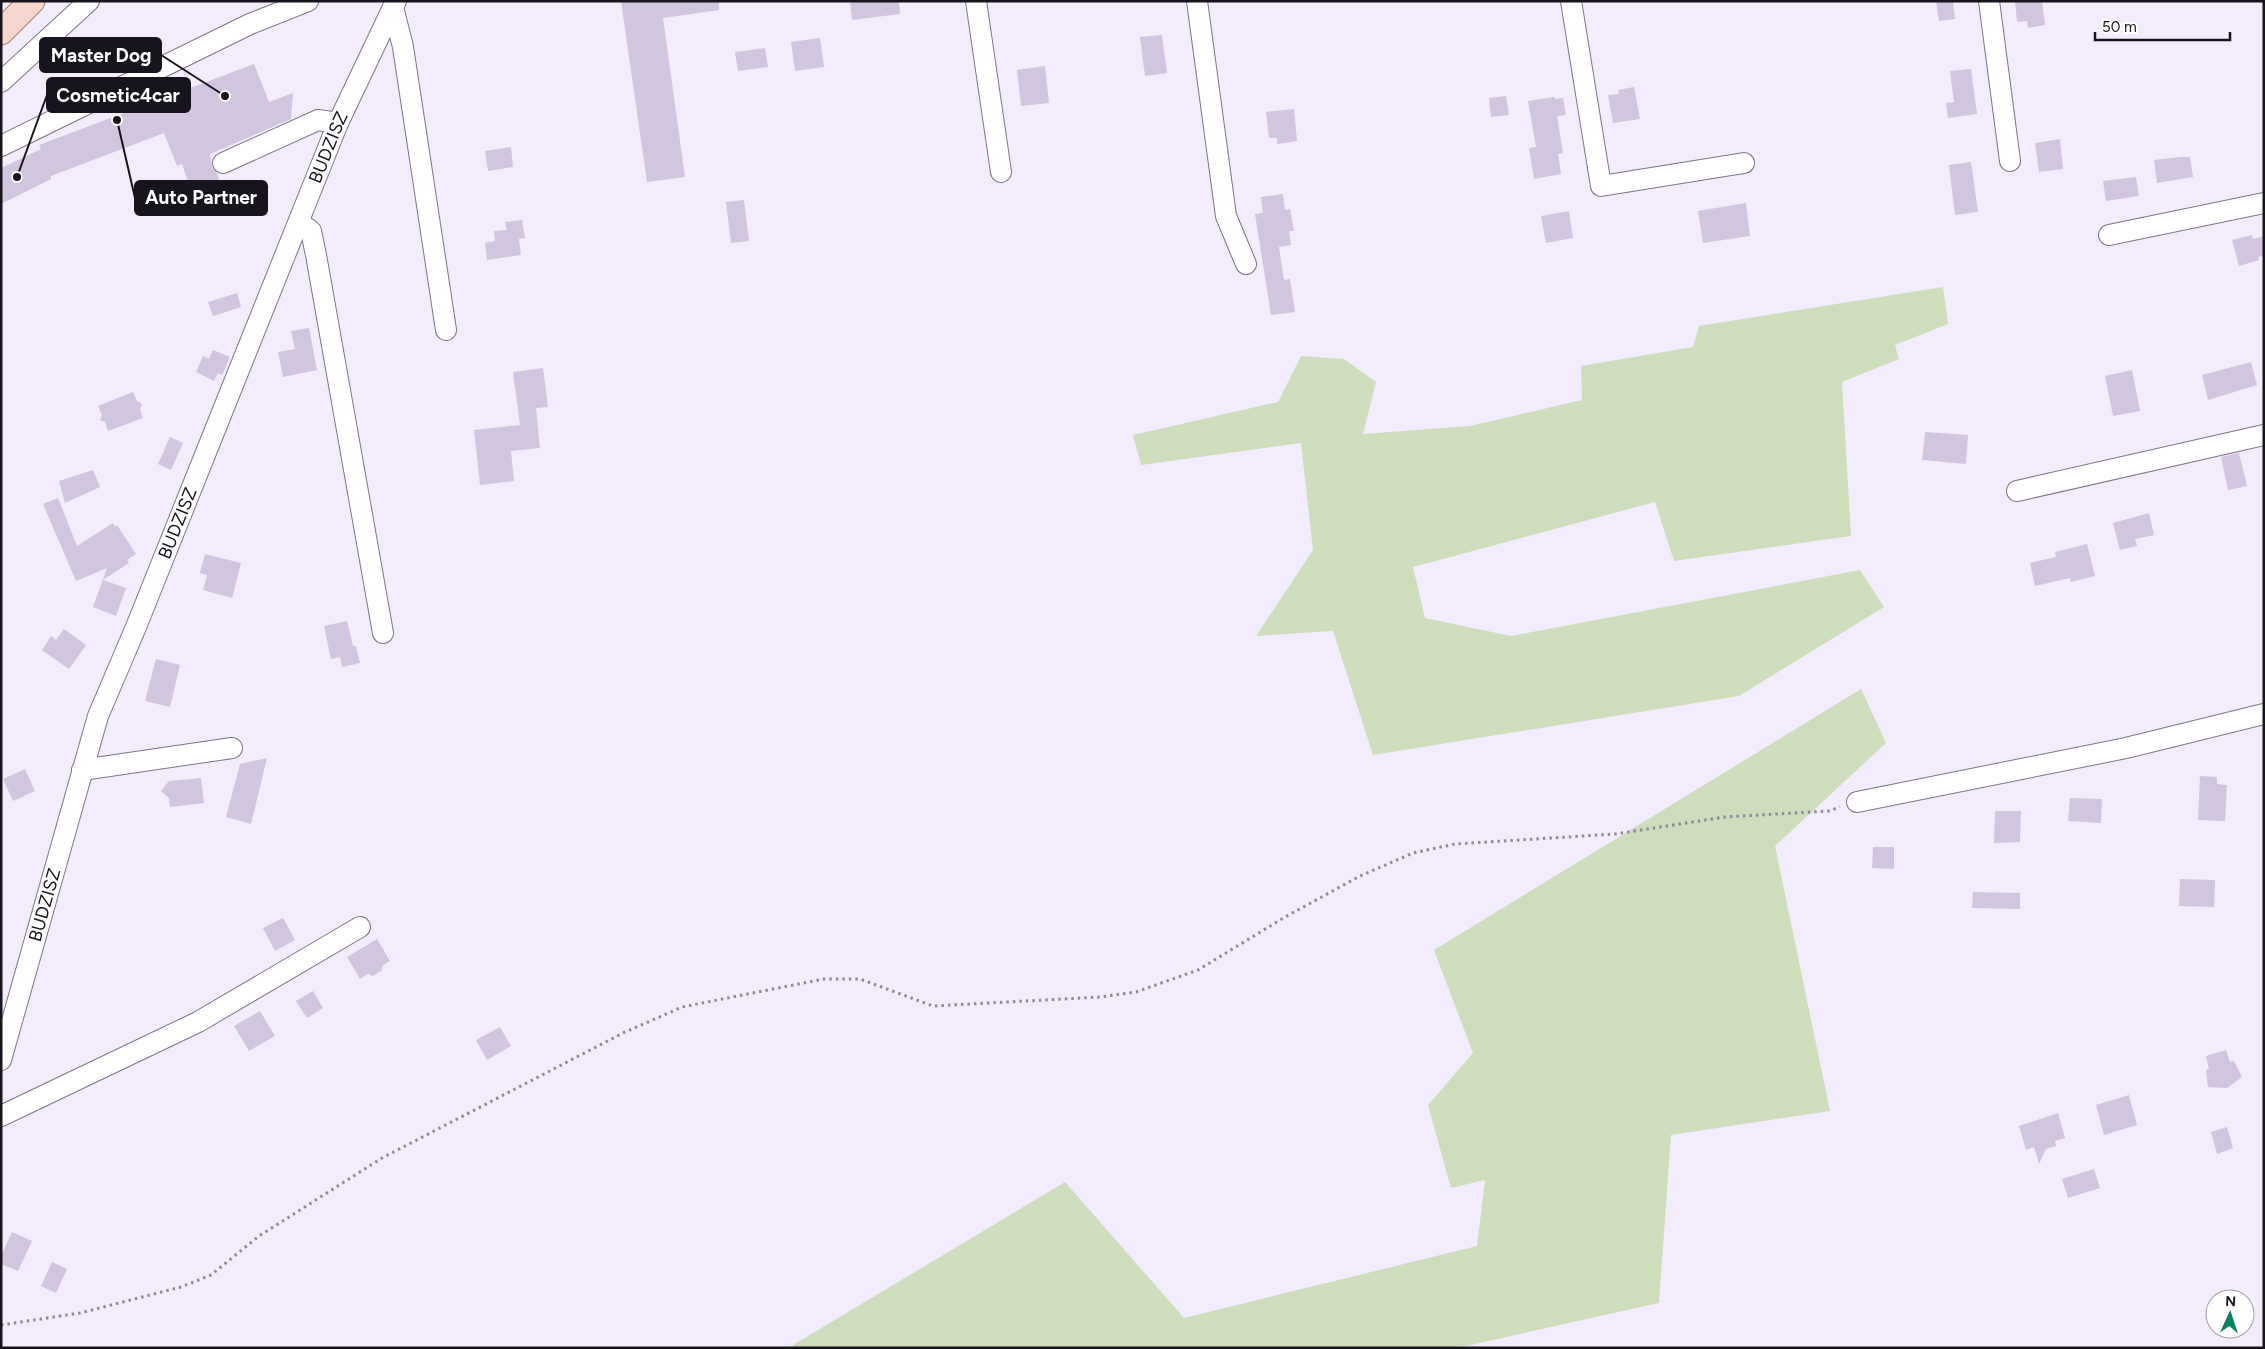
<svg xmlns="http://www.w3.org/2000/svg" width="2265" height="1349" font-family="Figtree,sans-serif">
<style>
.green{fill:#cedebd}
.building{fill:#d1c5df}
.lines{fill:none;stroke-linecap:round;stroke-linejoin:round}
.minor-casing{stroke:#7e738b;stroke-width:22}
.major-casing{stroke:#a48079;stroke-width:27}
.path{stroke:#8f8996;stroke-width:3;stroke-dasharray:2.5 4;stroke-linecap:butt}
.minor{stroke:#fff;stroke-width:20}
.major{stroke:#f6d6cd;stroke-width:25}
.labels{text-anchor:middle;stroke-width:4.5;stroke-linejoin:round;paint-order:stroke}
.street-label{font-size:18px;fill:#18141d;stroke:#fff}
.leader{fill:none;stroke:#18141d;stroke-width:2}
.callout-dot{fill:#18141d;stroke:#fff;stroke-width:2}
.callout{fill:#18141d;stroke:#18141d;stroke-width:2}
.callout-label{font-size:19px;text-anchor:middle;font-weight:bold;fill:#fff}
</style>
<rect width="100%" height="100%" fill="#f3ecfc"/>
<g class="green">
<polygon points="1943,287 1948,324 1895,345 1899,359 1842,382 1851,536 1674,561 1655,502 1413,567 1425,618 1511,636 1860,570 1884,607 1739,696 1373,755 1333,631 1256,636 1313,550 1301,443 1141,465 1133,435 1278,402 1301,356 1344,359 1376,382 1363,434 1470,426 1582,400 1581,366 1693,347 1699,326"/>
<polygon points="1861,689 1886,743 1775,846 1830,1111 1671,1135 1659,1303 1457,1348 788,1348 1065,1182 1184,1318 1477,1246 1485,1180 1451,1188 1428,1105 1473,1053 1434,950"/>
</g>
<g class="building">
<polygon points="621,1 719,1 719,10 663,18 685,177 647,182"/>
<polygon points="850,1 899,1 900,14 852,20"/>
<polygon points="1936,1 1953,1 1955,19 1939,21"/>
<polygon points="2015,1 2042,1 2045,25 2028,28 2027,21 2017,22"/>
<polygon points="1162,35 1167,73 1145,76 1140,37"/>
<polygon points="820,38 824,67 795,71 791,42"/>
<polygon points="765,48 768,67 738,71 735,52"/>
<polygon points="254,64 269,102 293,93 291,119 210,154 212,167 217,173 221,187 193,196 182,164 177,166 164,133 51,176 51,179 1,204 1,168 41,149 39,145"/>
<polygon points="1045,66 1049,103 1021,106 1017,70"/>
<polygon points="1971,69 1977,114 1948,118 1946,103 1954,102 1950,71"/>
<polygon points="1634,87 1640,119 1613,123 1608,95 1619,94 1618,90"/>
<polygon points="1506,96 1509,115 1491,117 1489,98"/>
<polygon points="1554,97 1555,99 1563,98 1566,115 1557,116 1563,153 1558,154 1561,174 1534,179 1529,148 1536,147 1528,101"/>
<polygon points="1294,109 1297,141 1277,144 1277,138 1269,138 1266,112"/>
<polygon points="2060,139 2063,169 2039,172 2035,143"/>
<polygon points="511,147 513,167 488,171 485,151"/>
<polygon points="2181,157 2190,157 2193,177 2157,183 2154,160"/>
<polygon points="1971,162 1978,212 1955,215 1949,165"/>
<polygon points="2136,177 2139,196 2106,201 2103,181"/>
<polygon points="1283,194 1285,210 1290,209 1294,231 1289,231 1291,245 1279,247 1284,280 1290,279 1295,312 1271,315 1255,214 1263,213 1261,197"/>
<polygon points="744,200 749,241 731,243 726,202"/>
<polygon points="1746,203 1750,236 1703,243 1698,211"/>
<polygon points="1569,211 1573,238 1546,243 1541,216"/>
<polygon points="522,220 525,238 519,239 521,255 487,260 485,243 495,241 494,231 507,230 505,222"/>
<polygon points="2252,235 2253,239 2264,236 2264,255 2258,257 2259,260 2239,266 2232,240"/>
<polygon points="237,293 241,307 213,316 208,302"/>
<polygon points="309,328 317,370 283,377 278,352 295,349 291,331"/>
<polygon points="213,350 230,357 222,375 218,373 214,381 196,372 203,356 209,359"/>
<polygon points="2251,362 2257,385 2208,400 2202,375"/>
<polygon points="543,368 548,407 536,408 540,448 511,451 514,481 480,485 474,430 520,425 513,372"/>
<polygon points="2132,370 2140,411 2113,416 2105,376"/>
<polygon points="133,392 137,401 142,404 140,409 143,418 108,431 105,422 100,420 102,415 98,406"/>
<polygon points="1925,432 1968,435 1966,464 1922,460"/>
<polygon points="170,437 183,443 171,470 158,464"/>
<polygon points="2239,453 2247,486 2228,490 2221,457"/>
<polygon points="93,470 100,487 65,503 59,481"/>
<polygon points="58,498 77,546 113,523 115,527 117,525 136,554 127,560 129,563 103,580 126,588 116,616 93,607 107,568 76,581 43,504"/>
<polygon points="2149,513 2154,535 2135,539 2137,546 2120,550 2113,523"/>
<polygon points="2087,544 2095,576 2071,582 2070,578 2035,586 2030,563 2056,557 2055,552"/>
<polygon points="205,554 241,563 232,598 203,590 207,575 200,573"/>
<polygon points="347,621 353,646 356,646 360,663 342,667 340,657 331,659 324,626"/>
<polygon points="64,629 86,645 69,669 42,650 51,636 56,640"/>
<polygon points="156,659 180,665 170,707 145,701"/>
<polygon points="267,758 251,824 226,817 240,764"/>
<polygon points="25,769 35,791 13,801 3,779"/>
<polygon points="2200,776 2217,777 2217,784 2227,785 2225,821 2198,820"/>
<polygon points="201,778 204,803 170,807 169,798 161,791 169,781"/>
<polygon points="2070,798 2102,799 2101,823 2068,821"/>
<polygon points="1995,811 2021,811 2020,842 1994,843"/>
<polygon points="1873,847 1894,847 1894,869 1872,868"/>
<polygon points="2180,879 2215,880 2214,907 2179,906"/>
<polygon points="1973,892 2020,893 2020,909 1972,908"/>
<polygon points="283,918 295,940 275,951 263,928"/>
<polygon points="377,939 390,961 383,965 382,970 373,976 368,974 360,979 347,957"/>
<polygon points="313,991 323,1008 307,1018 296,1001"/>
<polygon points="260,1011 275,1036 249,1051 234,1026"/>
<polygon points="500,1027 511,1046 487,1060 476,1040"/>
<polygon points="2226,1050 2230,1062 2234,1061 2242,1077 2227,1088 2208,1087 2206,1070 2209,1069 2206,1056"/>
<polygon points="2129,1095 2137,1125 2104,1135 2096,1105"/>
<polygon points="2058,1113 2065,1138 2055,1141 2056,1146 2046,1149 2039,1164 2034,1147 2026,1150 2019,1126"/>
<polygon points="2227,1127 2233,1148 2217,1154 2211,1132"/>
<polygon points="2094,1169 2100,1188 2068,1198 2062,1179"/>
<polygon points="12,1232 32,1241 18,1271 1,1264 1,1256"/>
<polygon points="52,1262 67,1269 56,1293 41,1286"/>
</g>
<g class="lines">
<g class="minor-casing">
<g id="minor">
<polyline points="976,1 1001,172"/>
<polyline points="1197,1 1226,216 1246,264"/>
<polyline points="1571,1 1601,186 1744,163"/>
<polyline points="1989,1 2010,161"/>
<polyline points="393,7 403,47 446,330"/>
<polyline points="1,82 89,1"/>
<polyline points="1,146 250,24 308,1"/>
<polyline points="223,163 318,120 338,123"/>
<polyline points="299,222 311,231 316,255 383,633"/>
<polyline points="2109,235 2264,203"/>
<polyline points="2017,491 2264,435"/>
<polyline points="82,770 232,748"/>
<polyline points="1857,802 2126,748 2264,714"/>
<path id="s1" d="M1,1060L98,716L136,627L338,123L396,1"/>
<polyline points="1,1116 198,1022 360,927"/>
</g>
</g>
<g class="major-casing">
<polyline id="major" points="1,32 32,1"/>
</g>
<polyline class="path" points="1,1325 80,1313 181,1287 211,1275 259,1236 382,1158 623,1033 682,1007 824,979 860,979 933,1006 1100,997 1136,992 1198,970 1285,917 1360,876 1413,853 1455,844 1615,834 1725,817 1829,811 1840,807"/>
<use href="#minor" class="minor"/>
<use href="#major" class="major"/>
</g>
<g class="labels">
<g class="street-label">
<text dy="6" stroke="none"><textPath href="#s1" startOffset="971">BUDZISZ</textPath></text>
<text dy="6" stroke="none"><textPath href="#s1" startOffset="566">BUDZISZ</textPath></text>
<text dy="6" stroke="none"><textPath href="#s1" startOffset="161">BUDZISZ</textPath></text>
</g>
</g>
<path class="leader" d="M225 96L161 55M17 177L47 95M117 120L135 198"/>
<g class="callout-dot">
<circle cx="225" cy="96" r="5"/>
<circle cx="17" cy="177" r="5"/>
<circle cx="117" cy="120" r="5"/>
</g>
<g class="callout">
<rect x="40" y="38" width="121" height="34" rx="5"/>
<rect x="47" y="78" width="143" height="34" rx="5"/>
<rect x="135" y="181" width="132" height="34" rx="5"/>
</g>
<g class="callout-label">
<text x="101" y="62">Master Dog</text>
<text x="118" y="102">Cosmetic4car</text>
<text x="201" y="204">Auto Partner</text>
</g>
<rect width="2265" height="1349" fill="none" stroke="#18141d" stroke-width="5"/>
<g transform="translate(2230 1314) rotate(3)"><circle r="24" fill="#ffffff" stroke="#a3a1a5"/>
<path d="M0-4L9 19L0 12L-9 19Z" fill="#0a8261"/>
<text y="-8" font-size="14" font-weight="bold" text-anchor="middle" fill="#18141d">N</text>
</g>
<path d="M2095 32v8h135v-8" fill="none" stroke="#18141d" stroke-width="2.5"/>
<text x="2102" y="32" font-size="15" fill="#18141d" stroke="#ffffff" stroke-width="4" paint-order="stroke">50 m</text>
</svg>
